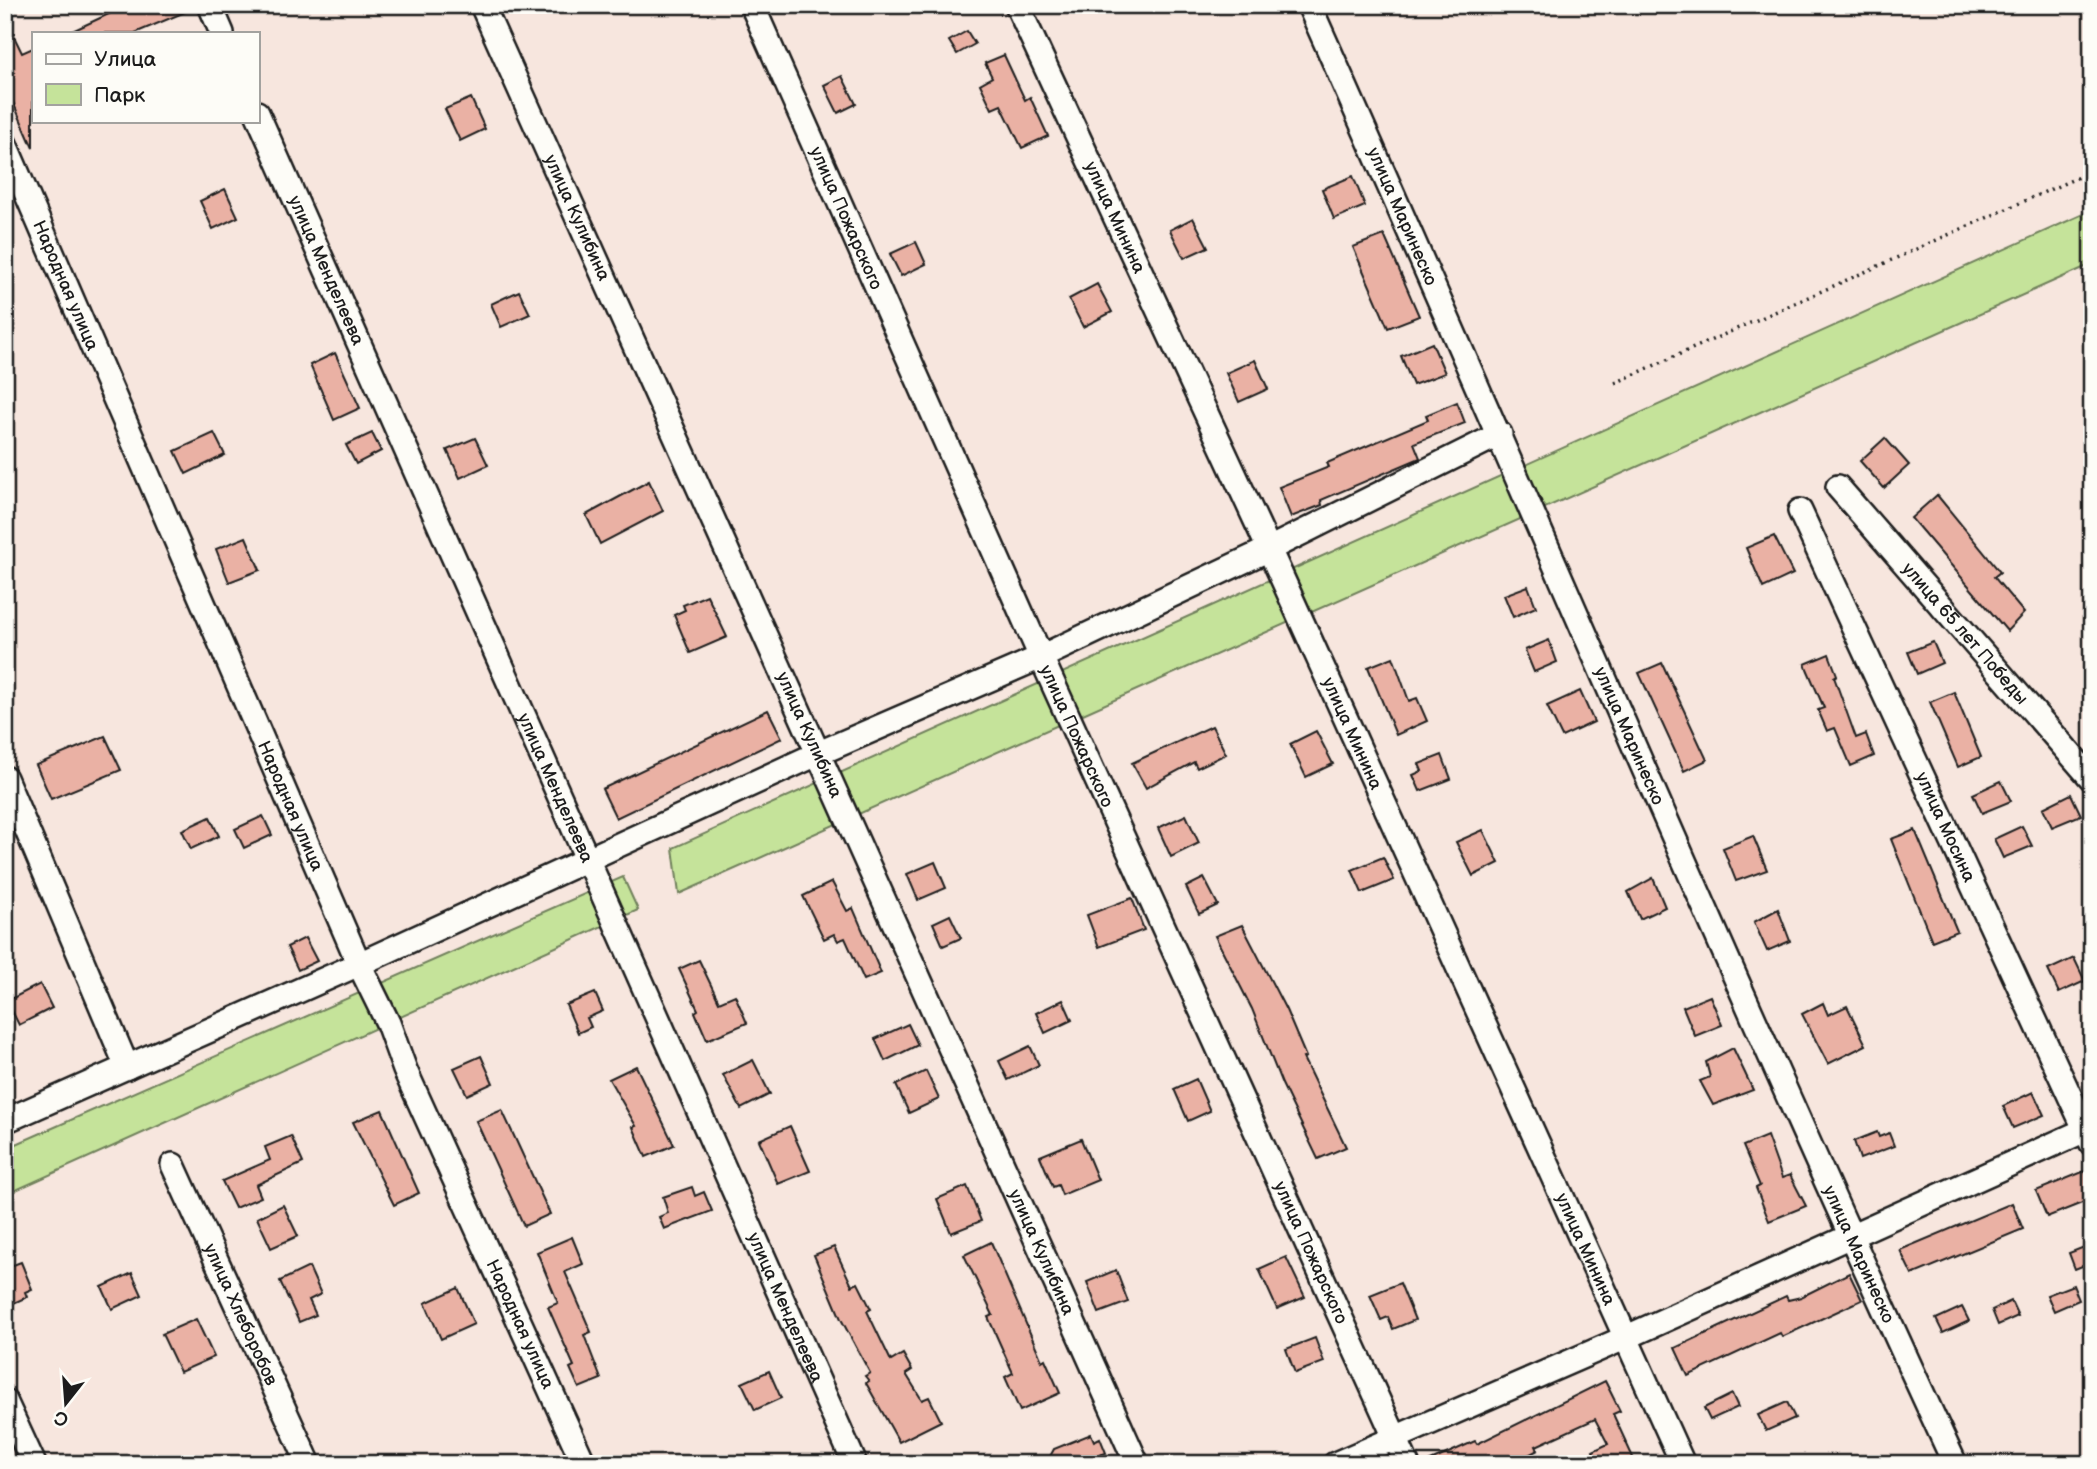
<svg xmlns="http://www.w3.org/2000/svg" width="2097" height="1469" font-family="'Balsamiq Sans',sans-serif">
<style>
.green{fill:#c5e39a;stroke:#70805b;stroke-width:2}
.building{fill:#eab1a4;stroke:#1c1c1c;stroke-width:2}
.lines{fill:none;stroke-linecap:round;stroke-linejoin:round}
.minor-casing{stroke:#1c1c1c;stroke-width:28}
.path{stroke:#1c1c1c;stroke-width:3.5;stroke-dasharray:2 5;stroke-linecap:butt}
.minor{stroke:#fdfcf7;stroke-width:23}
.labels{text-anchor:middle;stroke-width:6;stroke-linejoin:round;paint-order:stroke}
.street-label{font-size:18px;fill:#1c1c1c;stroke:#fdfcf7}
</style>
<rect width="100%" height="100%" fill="#f7e6de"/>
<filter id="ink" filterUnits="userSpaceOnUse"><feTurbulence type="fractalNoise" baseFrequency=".0143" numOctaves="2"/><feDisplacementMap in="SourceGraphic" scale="14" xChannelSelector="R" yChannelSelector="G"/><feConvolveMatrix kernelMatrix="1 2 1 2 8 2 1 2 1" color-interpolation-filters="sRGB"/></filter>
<g filter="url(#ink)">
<g class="green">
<polygon points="2092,210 2092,264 679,894 673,848"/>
<polygon points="623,877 638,910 5,1195 5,1149"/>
</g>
<g class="building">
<polygon points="128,5 196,5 197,7 135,33 68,33"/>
<polygon points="5,18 22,53 33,48 33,148 5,84"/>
<polygon points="967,31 975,44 957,54 949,41"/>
<polygon points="1004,55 1025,100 1030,97 1048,136 1022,148 1001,105 992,109 980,84 992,77 985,63"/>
<polygon points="842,76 856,104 838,113 824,85"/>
<polygon points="471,98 485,129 460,141 445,109"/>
<polygon points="1353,176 1365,206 1334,219 1322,189"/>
<polygon points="225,189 238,217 213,229 200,201"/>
<polygon points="1193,218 1208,247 1184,258 1170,230"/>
<polygon points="1384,235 1419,316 1388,328 1353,247"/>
<polygon points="916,242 926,264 901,276 890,254"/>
<polygon points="1097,284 1112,312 1083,327 1069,299"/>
<polygon points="519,291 530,314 501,327 491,304"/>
<polygon points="1432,343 1445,373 1413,385 1401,356"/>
<polygon points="335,353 360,408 334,420 310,365"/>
<polygon points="1255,360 1268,389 1239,402 1226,373"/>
<polygon points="1457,402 1465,423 1414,443 1420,458 1321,500 1322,505 1291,517 1279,487 1329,467 1327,463 1428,420 1426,415"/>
<polygon points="214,433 225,455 186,474 175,451"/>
<polygon points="372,433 381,451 356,464 346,445"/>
<polygon points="475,438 488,465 460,478 447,450"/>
<polygon points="1885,438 1909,465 1884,488 1860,461"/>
<polygon points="649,481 663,511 600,544 586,515"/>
<polygon points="1937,495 2000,572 1994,577 2024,613 2007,631 1911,518"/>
<polygon points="1774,536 1793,574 1763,588 1746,548"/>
<polygon points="246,537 260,570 229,582 216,549"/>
<polygon points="1528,586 1536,607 1513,617 1504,595"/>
<polygon points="707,595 727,637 690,653 674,615 685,610 683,605"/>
<polygon points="1549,640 1557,662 1534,672 1525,650"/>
<polygon points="1933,642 1942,663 1917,674 1908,652"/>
<polygon points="1829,654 1837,675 1834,677 1856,738 1866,734 1874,756 1851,766 1835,728 1827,731 1818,710 1824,708 1805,664"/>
<polygon points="1393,657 1409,701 1417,698 1427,721 1396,735 1368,667"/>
<polygon points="1662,663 1707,760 1684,771 1639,673"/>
<polygon points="1580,691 1594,722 1562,737 1547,706"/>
<polygon points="1954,692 1981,757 1958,767 1930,702"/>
<polygon points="768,710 782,738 616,818 602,789"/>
<polygon points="1212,726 1226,754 1197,768 1194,762 1146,788 1132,763"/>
<polygon points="1316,731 1333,764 1306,777 1290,744"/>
<polygon points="105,736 121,770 51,799 36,765"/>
<polygon points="1442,755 1451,779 1420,791 1413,775 1422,771 1419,764"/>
<polygon points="2001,781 2011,801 1982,813 1973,794"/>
<polygon points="2071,794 2081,815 2052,827 2043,808"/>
<polygon points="1186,815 1199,843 1171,857 1158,828"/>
<polygon points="263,816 272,835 244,848 235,829"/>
<polygon points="210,817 219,836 191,849 182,830"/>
<polygon points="2022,826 2032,846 2003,858 1994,839"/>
<polygon points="1483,830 1499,863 1473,876 1456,842"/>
<polygon points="1915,830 1957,931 1932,941 1891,839"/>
<polygon points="1753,836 1767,870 1736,881 1723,848"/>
<polygon points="1383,857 1394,880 1362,893 1352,870"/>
<polygon points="935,862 946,888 918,900 907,874"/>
<polygon points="1204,878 1218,905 1199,914 1186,887"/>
<polygon points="1653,878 1665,907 1640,919 1628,892"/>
<polygon points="832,882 847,911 853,908 881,973 864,980 845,938 838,941 834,934 824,939 803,896"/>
<polygon points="1132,898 1144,930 1099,947 1087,915"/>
<polygon points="1778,909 1790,941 1767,951 1754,922"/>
<polygon points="950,915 961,938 943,946 933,923"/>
<polygon points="1242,925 1286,1010 1306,1057 1303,1058 1346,1147 1318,1159 1282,1084 1252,1009 1215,936"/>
<polygon points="305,938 317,961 298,970 287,947"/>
<polygon points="2074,958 2085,981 2059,993 2048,970"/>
<polygon points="699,960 719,1002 735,995 747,1023 707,1040 695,1012 698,1010 679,969"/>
<polygon points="40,984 52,1008 19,1025 7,1001"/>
<polygon points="595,993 603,1011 587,1018 591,1027 578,1033 566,1005"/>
<polygon points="1710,996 1722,1025 1695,1036 1683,1007"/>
<polygon points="1063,1000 1072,1020 1045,1033 1036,1013"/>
<polygon points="1823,1003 1828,1015 1847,1006 1866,1045 1828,1064 1802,1014"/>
<polygon points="908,1024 918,1045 885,1061 875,1039"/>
<polygon points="1030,1046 1039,1065 1008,1080 999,1061"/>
<polygon points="1733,1048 1753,1090 1713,1105 1700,1081 1710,1077 1706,1062"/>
<polygon points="481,1056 493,1083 467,1095 454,1068"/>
<polygon points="753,1060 770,1094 741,1109 723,1075"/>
<polygon points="636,1066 674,1145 646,1157 633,1127 636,1126 609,1079"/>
<polygon points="926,1071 939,1099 909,1113 896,1085"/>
<polygon points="1196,1079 1210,1111 1188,1121 1174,1089"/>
<polygon points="2033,1092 2044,1115 2013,1128 2003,1106"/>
<polygon points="382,1110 419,1193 394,1205 353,1122"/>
<polygon points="502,1110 550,1214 524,1226 476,1121"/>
<polygon points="790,1126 810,1171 778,1184 759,1140"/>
<polygon points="1877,1132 1879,1137 1889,1133 1894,1146 1860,1159 1854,1141"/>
<polygon points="291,1136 303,1163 256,1185 261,1197 235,1208 222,1181 270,1160 265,1147"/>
<polygon points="1767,1136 1782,1178 1790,1175 1806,1206 1769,1221 1756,1188 1760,1186 1743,1146"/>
<polygon points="1081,1139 1098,1180 1062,1195 1058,1185 1053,1187 1040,1156"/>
<polygon points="2085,1171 2092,1186 2092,1199 2047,1217 2036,1191"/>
<polygon points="967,1186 981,1221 951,1233 937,1199"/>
<polygon points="692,1187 695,1196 704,1192 712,1211 664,1229 659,1217 668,1213 663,1197"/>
<polygon points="2012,1203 2023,1229 1912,1275 1900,1250"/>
<polygon points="283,1205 298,1236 271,1248 257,1218"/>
<polygon points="572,1237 583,1264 565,1272 591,1332 584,1335 601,1379 579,1388 570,1368 574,1366 548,1307 558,1303 537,1252"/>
<polygon points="991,1242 1042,1361 1045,1359 1060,1393 1020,1411 1005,1377 1013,1373 988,1317 993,1315 964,1255"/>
<polygon points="2092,1244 2092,1262 2075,1269 2069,1253"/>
<polygon points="834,1247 852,1286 858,1283 871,1309 867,1311 891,1361 903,1354 912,1370 906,1374 922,1400 929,1397 941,1421 899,1442 866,1383 869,1381 865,1376 870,1373 841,1319 814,1255"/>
<polygon points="1286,1257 1305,1297 1277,1309 1259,1269"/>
<polygon points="21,1262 32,1289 25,1292 27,1297 5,1307 5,1268"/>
<polygon points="309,1267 321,1294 309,1300 316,1315 299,1322 280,1281"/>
<polygon points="1116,1270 1128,1302 1099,1313 1087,1282"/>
<polygon points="132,1273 142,1295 112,1309 102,1287"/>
<polygon points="1849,1273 1862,1300 1782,1337 1780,1333 1688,1376 1675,1348 1786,1296 1788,1300 1801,1297"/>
<polygon points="1400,1283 1415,1320 1393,1329 1388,1317 1381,1320 1370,1295"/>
<polygon points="2073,1285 2079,1300 2054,1311 2047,1295"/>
<polygon points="458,1288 474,1324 441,1339 425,1303"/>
<polygon points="2011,1301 2018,1316 1998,1325 1992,1310"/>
<polygon points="1962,1307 1969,1321 1943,1333 1936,1319"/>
<polygon points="196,1319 214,1357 180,1372 162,1334"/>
<polygon points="1315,1338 1324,1362 1295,1373 1286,1349"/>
<polygon points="769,1371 781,1398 755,1410 742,1383"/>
<polygon points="1605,1381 1620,1411 1613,1414 1636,1464 1598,1464 1593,1451 1608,1444 1595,1419 1536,1446 1538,1450 1511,1464 1424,1464 1475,1441 1477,1444"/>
<polygon points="1732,1394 1738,1407 1710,1420 1704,1408"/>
<polygon points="1787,1402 1795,1418 1766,1431 1758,1415"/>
<polygon points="1091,1434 1094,1441 1100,1438 1106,1453 1100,1455 1103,1464 1047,1462 1054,1449"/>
</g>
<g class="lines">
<g class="minor-casing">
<g id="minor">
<polyline points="210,5 222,33"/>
<path id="s1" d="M482,5L1137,1464"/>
<path id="s2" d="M752,5L1041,657L1407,1464"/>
<path id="s3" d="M1017,5L1269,549L1683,1464"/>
<path id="s4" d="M1309,5C1526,491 1731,981 1955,1464"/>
<path id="s5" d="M257,113L855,1464"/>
<path id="s6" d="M5,144L359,964L388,1023L405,1070L584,1464"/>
<path id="s7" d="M1838,487L2092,779"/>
<path id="s8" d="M1800,511L2092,1144"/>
<polyline points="5,778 127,1067"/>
<polyline points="5,1121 359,964 817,754 1041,657 1269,549 1500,434"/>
<path id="s9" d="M173,1165L309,1464"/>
<polyline points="5,1401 34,1464"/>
<polyline points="1335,1464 1627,1337 2092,1127"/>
</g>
</g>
<polyline class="path" points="1615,383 2092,171"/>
<use href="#minor" class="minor"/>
</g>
</g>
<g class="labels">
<g class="street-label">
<text dy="6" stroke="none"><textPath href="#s4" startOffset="231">улица Маринеско</textPath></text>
<text dy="6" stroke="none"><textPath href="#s1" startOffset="233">улица Кулибина</textPath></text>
<text dy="6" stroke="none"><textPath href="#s2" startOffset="233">улица Пожарского</textPath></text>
<text dy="6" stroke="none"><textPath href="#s3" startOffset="234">улица Минина</textPath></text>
<text dy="6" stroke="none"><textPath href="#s5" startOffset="172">улица Менделеева</textPath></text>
<text dy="6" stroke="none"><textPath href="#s6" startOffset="154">Народная улица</textPath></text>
<text dy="6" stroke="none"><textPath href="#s7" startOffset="194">улица 65 лет Победы</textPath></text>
<text dy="6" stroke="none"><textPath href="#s3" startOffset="802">улица Минина</textPath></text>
<text dy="6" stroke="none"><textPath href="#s1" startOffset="800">улица Кулибина</textPath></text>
<text dy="6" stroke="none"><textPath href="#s4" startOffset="798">улица Маринеско</textPath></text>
<text dy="6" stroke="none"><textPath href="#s2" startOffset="800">улица Пожарского</textPath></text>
<text dy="6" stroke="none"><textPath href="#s5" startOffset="738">улица Менделеева</textPath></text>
<text dy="6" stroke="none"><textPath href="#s6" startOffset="721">Народная улица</textPath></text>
<text dy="6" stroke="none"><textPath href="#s8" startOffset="348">улица Мосина</textPath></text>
<text dy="6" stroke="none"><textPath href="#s3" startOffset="1368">улица Минина</textPath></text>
<text dy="6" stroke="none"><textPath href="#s1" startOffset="1367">улица Кулибина</textPath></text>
<text dy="6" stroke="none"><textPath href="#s2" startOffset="1367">улица Пожарского</textPath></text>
<text dy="6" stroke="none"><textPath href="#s4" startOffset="1365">улица Маринеско</textPath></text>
<text dy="6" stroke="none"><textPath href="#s5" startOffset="1306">улица Менделеева</textPath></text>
<text dy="6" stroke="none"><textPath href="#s9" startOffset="164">улица Хлеборобов</textPath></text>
<text dy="6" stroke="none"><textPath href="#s6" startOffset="1288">Народная улица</textPath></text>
</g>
</g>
<rect width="2097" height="1469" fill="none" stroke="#fdfcf7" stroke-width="28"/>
<rect x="14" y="14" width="2069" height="1441" fill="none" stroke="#1c1c1c" stroke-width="2.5" filter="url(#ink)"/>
<rect x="32" y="32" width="228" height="91" fill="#fdfcf7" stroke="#a3a29f" stroke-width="2"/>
<rect x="46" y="54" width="35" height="10" fill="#fdfcf7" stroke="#a3a29f" stroke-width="2"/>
<text x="94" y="66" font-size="21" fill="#1c1c1c">Улица</text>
<rect x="46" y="84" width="35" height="21" fill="#c5e39a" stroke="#a3a29f" stroke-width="2"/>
<text x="94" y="102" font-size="21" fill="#1c1c1c">Парк</text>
<g transform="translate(66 1403) rotate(197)" stroke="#fdfcf7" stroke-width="5" paint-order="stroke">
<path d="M0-5L12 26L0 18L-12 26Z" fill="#1c1c1c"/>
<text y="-10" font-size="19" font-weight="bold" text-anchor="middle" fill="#1c1c1c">С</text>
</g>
</svg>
